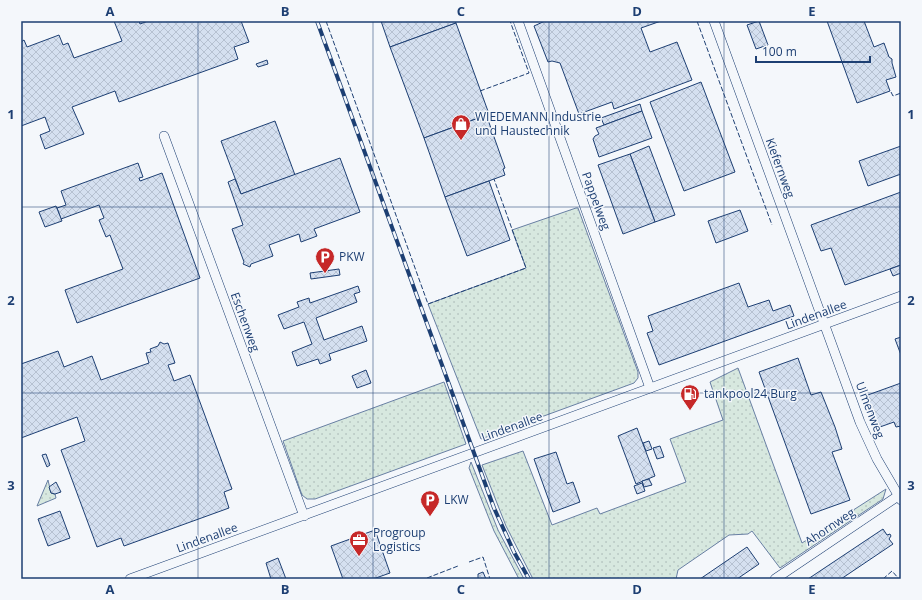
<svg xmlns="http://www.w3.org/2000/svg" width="922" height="600" font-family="'Open Sans',sans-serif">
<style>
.grass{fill:url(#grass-dots);stroke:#687fa3}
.building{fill:url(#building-cross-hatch);stroke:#1d3f73}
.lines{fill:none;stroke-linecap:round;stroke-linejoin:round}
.minor-casing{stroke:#1d3f73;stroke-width:10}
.minor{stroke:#f4f7fb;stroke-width:9}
.rail-casing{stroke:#1d3f73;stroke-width:4}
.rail{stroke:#f4f7fb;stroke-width:2.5;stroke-dasharray:8;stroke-linecap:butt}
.fence{stroke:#1d3f73;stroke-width:1;stroke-dasharray:5 2;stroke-linecap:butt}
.grid{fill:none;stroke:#1d3f73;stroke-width:1;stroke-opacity:0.55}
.labels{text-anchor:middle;stroke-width:3;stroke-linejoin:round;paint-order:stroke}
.poi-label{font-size:12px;fill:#1d3f73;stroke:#f4f7fb;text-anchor:start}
.street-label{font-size:12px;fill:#1d3f73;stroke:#f4f7fb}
.neatline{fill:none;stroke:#1d3f73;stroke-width:1.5}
.grid-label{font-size:13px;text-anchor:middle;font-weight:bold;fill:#1d3f73}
</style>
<defs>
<pattern id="grass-dots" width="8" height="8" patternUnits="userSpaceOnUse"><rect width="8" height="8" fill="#d7e8df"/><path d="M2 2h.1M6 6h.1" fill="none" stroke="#b8c8c3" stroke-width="1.8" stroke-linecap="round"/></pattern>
<pattern id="building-cross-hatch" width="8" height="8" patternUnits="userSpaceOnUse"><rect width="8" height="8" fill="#d5e0f0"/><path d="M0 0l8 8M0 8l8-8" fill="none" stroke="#b6c1d1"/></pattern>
</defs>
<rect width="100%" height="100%" fill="#f4f7fb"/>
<g class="grass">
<polygon points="576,208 578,208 638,372 638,378 634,383 481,439 428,304 526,268 512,230"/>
<polygon points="738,368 802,543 886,489 883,499 780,568 752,531 748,534 729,535 678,570 676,579 533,579 506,526 482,465 523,451 552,525 597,508 600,514 686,482 670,439 723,420 710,382"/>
<polygon points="444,382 466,444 315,499 307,499 302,495 283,441"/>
<polygon points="471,462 498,530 524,579 519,579 494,531 469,468"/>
<polygon points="48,480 51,493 55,494 56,498 37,506"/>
</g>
<g class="building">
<polygon points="114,21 139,21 140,24 148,21 241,21 249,42 234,47 238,59 119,102 115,91 72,107 84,134 45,149 40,135 50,131 45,117 21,126 21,42 24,40 27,47 59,35 63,45 68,43 74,58 122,41"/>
<polygon points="381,21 455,21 456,23 390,47"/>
<polygon points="545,21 661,21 641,28 650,52 677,42 692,80 614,109 612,102 579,114 560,63 552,61 548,62 534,26"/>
<polygon points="759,21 768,45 756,49 747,25"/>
<polygon points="827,21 864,21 874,47 884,43 889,57 892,59 892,63 896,77 886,80 890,91 857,103"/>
<polygon points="456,23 489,114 424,138 390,47"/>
<polygon points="267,60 268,64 258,67 256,64"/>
<polygon points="701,82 735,172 684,191 650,102"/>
<polygon points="640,104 642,111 604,125 601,118"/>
<polygon points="642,111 652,138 599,157 593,139 595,136 599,134 596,128"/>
<polygon points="484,116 484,118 487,117 505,168 503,169 505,175 445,197 424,138"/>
<polygon points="275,121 295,175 241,194 221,141"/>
<polygon points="649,146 675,215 655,222 630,154"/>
<polygon points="901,146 901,174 868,186 859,161"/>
<polygon points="630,154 655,222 623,234 598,165"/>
<polygon points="340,158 360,212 314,229 317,236 301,242 299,234 269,245 273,256 251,264 250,267 243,264 244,262 232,229 243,225 228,182 235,179 241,194"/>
<polygon points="138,163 143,177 139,178 140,181 162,173 200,278 77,323 65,290 123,269 110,235 106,237 99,220 104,218 99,205 61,219 57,208 66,205 61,191"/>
<polygon points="489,181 510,240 467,256 445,197"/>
<polygon points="901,192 901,265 845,285 831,248 821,251 811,225"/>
<polygon points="56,206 62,221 45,227 39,212"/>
<polygon points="740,210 748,231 716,243 708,221"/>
<polygon points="901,265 901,273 893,276 890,269"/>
<polygon points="339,269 340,275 311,279 310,273"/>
<polygon points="739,283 748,307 769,300 773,311 790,305 794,316 659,365 647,333 653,331 648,316"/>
<polygon points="358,286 360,292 354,294 357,302 316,318 324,340 362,326 367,341 329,354 331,360 320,364 318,359 297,366 292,352 312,344 304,322 284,329 278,315 299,307 297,302 309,298 310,303"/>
<polygon points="901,337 901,355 895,339"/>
<polygon points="160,342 164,344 168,343 175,363 168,365 174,381 190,375 232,489 224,492 229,508 124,546 121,538 97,547 61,450 85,441 77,417 21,438 21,364 58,351 64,367 92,356 101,380 149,363 146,353 151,352 150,349 158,346"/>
<polygon points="798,358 811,395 821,392 835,427 842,449 832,452 850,500 811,514 759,372"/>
<polygon points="366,370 371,383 357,388 352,376"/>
<polygon points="901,383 901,426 896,427 894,422 877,428 865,396"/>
<polygon points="637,428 655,476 636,484 618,436"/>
<polygon points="649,441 652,449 646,451 643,443"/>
<polygon points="660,446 664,457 657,459 653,448"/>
<polygon points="556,452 567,484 573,482 580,502 553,512 534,459"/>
<polygon points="46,454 50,465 47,467 42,455"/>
<polygon points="649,479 652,485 644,487 642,481"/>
<polygon points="56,482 61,492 55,494 51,493 49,487"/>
<polygon points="642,483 645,491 637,494 634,486"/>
<polygon points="60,511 70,538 48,546 38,519"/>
<polygon points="883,529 887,535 890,534 891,536 889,539 893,544 841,579 808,579"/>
<polygon points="375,530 390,573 373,579 343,579 331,546"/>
<polygon points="747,547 759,564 737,579 700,579"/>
<polygon points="278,558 286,579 271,579 266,563"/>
<polygon points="483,572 486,579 478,579 478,574"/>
</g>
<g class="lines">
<g class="minor-casing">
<g id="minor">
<polyline points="518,21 650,388"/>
<polyline points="714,21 860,422 877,459 901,500"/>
<polyline points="164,136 304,516"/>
<polyline points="130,579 901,296"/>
<polyline points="775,579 898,496"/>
</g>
</g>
<use href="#minor" class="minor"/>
<g class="rail-casing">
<polyline id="rail" points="317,21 494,508 514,552 529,579"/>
</g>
<use href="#rail" class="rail"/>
<g class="fence">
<polyline points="326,21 428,304 526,268 494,179"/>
<polyline points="697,21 772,225"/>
<polyline points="480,91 529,73 510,21"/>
<polyline points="891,92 893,96 901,93"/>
<polyline points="469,562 483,557 490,579"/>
<polyline points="427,578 458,566"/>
<polyline points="883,579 892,571 899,579"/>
</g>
</g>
<path class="grid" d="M198,21V579M373,21V579M549,21V579M724,21V579M21,207H901M21,393H901"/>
<defs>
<g id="shop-pin" transform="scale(1)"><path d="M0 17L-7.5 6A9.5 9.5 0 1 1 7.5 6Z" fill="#c62828" stroke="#f4f7fb"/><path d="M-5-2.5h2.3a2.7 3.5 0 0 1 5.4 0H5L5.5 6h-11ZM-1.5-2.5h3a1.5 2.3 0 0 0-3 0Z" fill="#fff"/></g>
<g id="parking-pin" transform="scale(1)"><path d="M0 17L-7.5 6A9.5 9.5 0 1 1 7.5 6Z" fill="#c62828" stroke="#f4f7fb"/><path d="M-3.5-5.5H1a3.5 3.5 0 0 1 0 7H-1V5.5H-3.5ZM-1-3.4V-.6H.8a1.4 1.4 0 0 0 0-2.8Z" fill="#fff"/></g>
<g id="fuel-pin" transform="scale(1)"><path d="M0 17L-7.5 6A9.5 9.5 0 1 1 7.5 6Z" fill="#c62828" stroke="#f4f7fb"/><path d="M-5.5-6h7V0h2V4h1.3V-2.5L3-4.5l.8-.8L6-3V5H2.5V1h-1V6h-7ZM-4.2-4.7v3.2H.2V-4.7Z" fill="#fff"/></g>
<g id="office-pin" transform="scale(1)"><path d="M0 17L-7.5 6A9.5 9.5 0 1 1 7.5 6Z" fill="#c62828" stroke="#f4f7fb"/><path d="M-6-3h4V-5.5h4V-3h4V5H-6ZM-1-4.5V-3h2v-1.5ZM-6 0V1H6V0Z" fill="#fff"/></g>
</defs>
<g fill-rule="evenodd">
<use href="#shop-pin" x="461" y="124"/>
<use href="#parking-pin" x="325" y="257"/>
<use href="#fuel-pin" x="690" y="394"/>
<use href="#parking-pin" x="430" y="500"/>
<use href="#office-pin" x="359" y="540"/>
</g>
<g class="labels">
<g class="poi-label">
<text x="475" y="121">WIEDEMANN Industrie<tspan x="475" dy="14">und Haustechnik</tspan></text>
<text x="339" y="261">PKW</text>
<text x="704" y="398">tankpool24 Burg</text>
<text x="444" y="504">LKW</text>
<text x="373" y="537">Progroup<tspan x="373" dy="14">Logistics</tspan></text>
</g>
<g class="street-label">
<text transform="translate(780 168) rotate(70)" y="4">Kiefernweg</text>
<text transform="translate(596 201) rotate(70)" y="4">Pappelweg</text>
<text transform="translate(816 315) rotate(-20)" y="4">Lindenallee</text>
<text transform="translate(245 322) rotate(70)" y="4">Eschenweg</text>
<text transform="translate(870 410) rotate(69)" y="4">Ulmenweg</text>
<text transform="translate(512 427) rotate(-20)" y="4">Lindenallee</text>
<text transform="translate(830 527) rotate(-34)" y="4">Ahornweg</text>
<text transform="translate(207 538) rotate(-20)" y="4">Lindenallee</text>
</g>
</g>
<rect width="922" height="600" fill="none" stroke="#f4f7fb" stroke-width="44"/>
<path d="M756 56v6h114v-6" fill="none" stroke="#1d3f73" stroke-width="2"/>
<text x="762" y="56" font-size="12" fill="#1d3f73" stroke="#f4f7fb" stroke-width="3" paint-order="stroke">100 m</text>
<rect x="22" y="22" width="878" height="556" class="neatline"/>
<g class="grid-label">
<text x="110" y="16">A</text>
<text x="285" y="16">B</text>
<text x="461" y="16">C</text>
<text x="637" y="16">D</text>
<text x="812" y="16">E</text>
<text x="11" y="119">1</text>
<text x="911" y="119">1</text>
<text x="11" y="305">2</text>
<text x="911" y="305">2</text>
<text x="11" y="490">3</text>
<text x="911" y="490">3</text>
<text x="110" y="594">A</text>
<text x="285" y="594">B</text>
<text x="461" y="594">C</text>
<text x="637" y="594">D</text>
<text x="812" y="594">E</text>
</g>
</svg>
